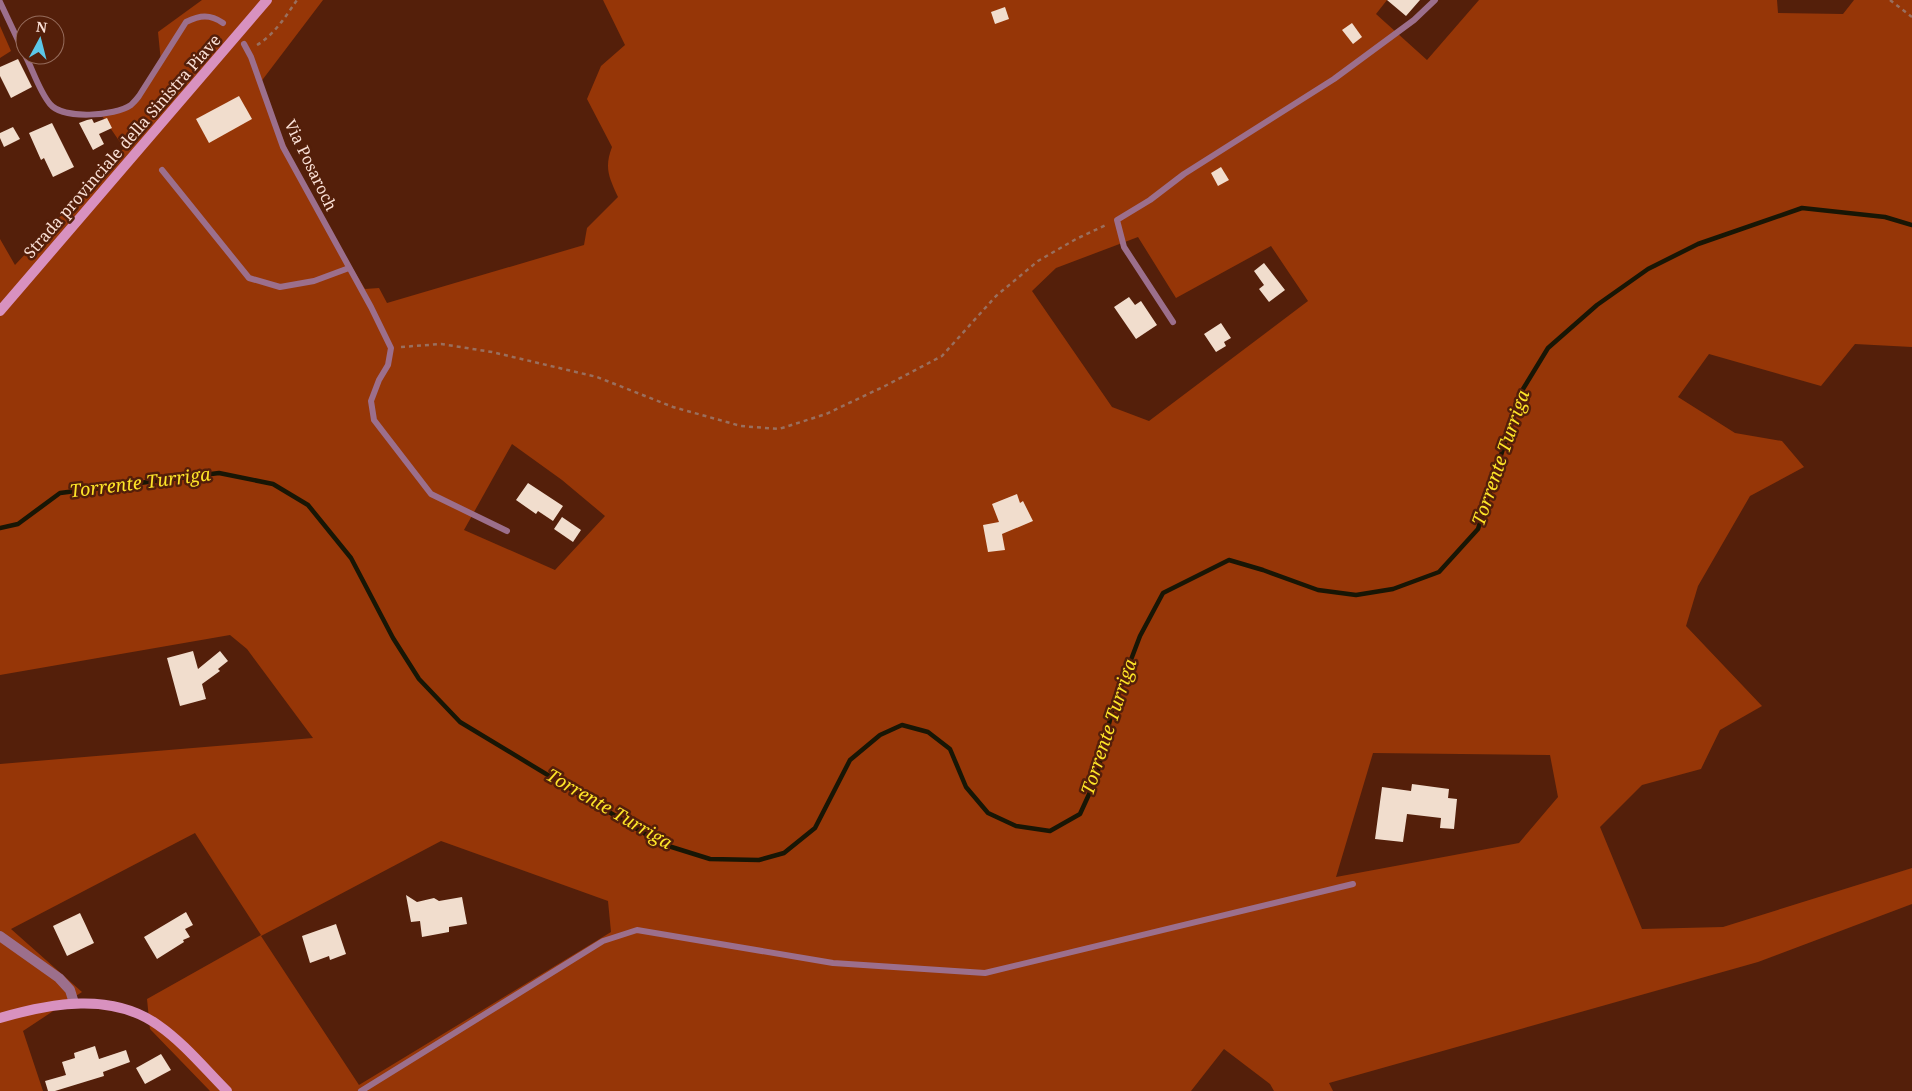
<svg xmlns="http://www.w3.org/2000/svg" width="1912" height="1091" font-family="'Noto Serif',serif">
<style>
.green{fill:#963607;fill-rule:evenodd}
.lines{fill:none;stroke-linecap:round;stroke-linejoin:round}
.stream{stroke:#181605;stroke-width:4.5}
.building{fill:#f1ddcd}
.path{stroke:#996f5e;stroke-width:2.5;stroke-dasharray:4 4;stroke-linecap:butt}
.lane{stroke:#9c6f8c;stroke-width:6}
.street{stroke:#9c6f8c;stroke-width:10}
.secondary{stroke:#d891bf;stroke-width:10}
.labels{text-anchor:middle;stroke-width:5;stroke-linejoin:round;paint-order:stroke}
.street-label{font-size:16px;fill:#fae0d6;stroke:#541f0a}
.water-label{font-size:18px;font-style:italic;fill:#fee528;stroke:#541f0a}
</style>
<rect width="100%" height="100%" fill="#541f0a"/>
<g class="green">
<path d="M202,0H323L260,83L300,180L365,289L379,288L387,303L584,245L587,228L618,197C609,177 604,168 612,147L587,99L601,66L625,45L603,0H1387L1376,14L1427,60L1479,0H1777L1778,13L1843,14L1854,0H1912V347L1855,344L1821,386L1709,354L1678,397L1735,433L1782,441L1804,467L1750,496L1698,586L1686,626L1762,706L1720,730L1701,769L1642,785L1600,827L1642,929L1723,927L1912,868V904L1758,962L1329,1083L1333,1091H1274L1270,1084L1224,1049L1191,1091H210L150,1029L147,999L261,935L195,833L11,929L82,992L23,1031L43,1091H0V764L313,738L247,649L230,635L0,675V239L15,265L124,148L100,113L132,104L161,62L158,32ZM1138,237L1176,298L1271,246L1308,301L1149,421L1112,407L1032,291L1056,268ZM512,444L562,480L605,516L555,570L464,530ZM1373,753L1550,755L1558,797L1519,843L1336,877ZM441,841L608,901L611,932L359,1085L261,936Z"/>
<polygon points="0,26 11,51 0,58"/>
</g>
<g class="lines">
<polyline class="stream" points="0,528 18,524 60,493 219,473 273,484 308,505 351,558 393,638 419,679 460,722 662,844 710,859 759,860 784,853 815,828 850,760 880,735 902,725 928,732 950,749 966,787 988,813 1016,826 1050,831 1080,814 1096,779 1113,707 1140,636 1163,593 1229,560 1263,570 1318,590 1356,595 1393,589 1439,572 1478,529 1520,394 1548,348 1597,305 1648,269 1698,244 1802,208 1885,217 1912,225"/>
</g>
<g class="building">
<polygon points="1387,0 1420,0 1406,16"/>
<polygon points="1005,7 1009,19 995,24 991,12"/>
<polygon points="1352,23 1362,37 1353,44 1342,30"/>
<polygon points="18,59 32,87 11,98 0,76 0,67"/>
<polygon points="239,96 252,119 209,143 196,119"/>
<polygon points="107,118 112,128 99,134 104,144 93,150 79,123 87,120 92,119 94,123"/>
<polygon points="52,123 74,167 53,177 44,158 41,160 29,133"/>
<polygon points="13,127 20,139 4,147 0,138 0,133"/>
<polygon points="1221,167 1229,180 1218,186 1211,173"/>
<polygon points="1264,263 1285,290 1269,302 1259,289 1264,285 1254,271"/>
<polygon points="1129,297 1135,305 1141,301 1157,325 1136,339 1114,307"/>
<polygon points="1221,323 1231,338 1224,342 1226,346 1216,352 1204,334"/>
<polygon points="528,483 563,506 553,521 538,511 536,514 516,500"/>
<polygon points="1017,494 1020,503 1023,501 1033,521 1002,534 1005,550 988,552 983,525 999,522 992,504"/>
<polygon points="562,517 581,530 573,542 554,529"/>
<polygon points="193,651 198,669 220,651 228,661 218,669 220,671 202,684 206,699 180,706 167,658"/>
<polygon points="1412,784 1449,789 1448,798 1457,799 1454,829 1440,828 1441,818 1407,814 1403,842 1375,839 1382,787 1411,791"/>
<polygon points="406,895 417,902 434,898 439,901 462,897 467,924 449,927 449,932 422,937 420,921 411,922"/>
<polygon points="186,912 193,925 185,929 190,937 183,940 184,942 157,959 144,937"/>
<polygon points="80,913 94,943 67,956 53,926"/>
<polygon points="336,924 346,954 330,960 329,956 310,963 302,936"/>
<polygon points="95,1046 99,1059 126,1050 130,1062 103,1072 104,1076 55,1091 48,1091 45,1081 66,1075 62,1062 75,1058 74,1053"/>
<polygon points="161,1054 171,1070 145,1084 136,1068"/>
</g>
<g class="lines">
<g class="path">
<polyline points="1890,0 1912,17"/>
<path d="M257,45C274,35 286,16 297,0"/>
<polyline points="401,347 441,344 492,352 597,377 673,407 741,426 779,429 826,414 885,386 942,356 996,296 1038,261 1076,239 1108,224"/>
</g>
<g class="lane">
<polyline points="0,2 25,55"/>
<polyline points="244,44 251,57 283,147 371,307 391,348 388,365 379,380 371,401 374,420 431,494 507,531"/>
<path d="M25,55C33,70 39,91 50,104C63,120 115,116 131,105C134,102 137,99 139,96L186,22C200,15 210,14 223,23"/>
<polyline points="162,170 249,278 280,287 314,281 349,268"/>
<polyline points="1173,322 1124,247 1117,220 1150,200 1184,174 1334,79 1414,20 1435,0"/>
<polyline points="361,1091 603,941 637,930 833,963 985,973 1353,884"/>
</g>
<polyline class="street" points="0,936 59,978 70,990 74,1003"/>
<g class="secondary">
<polyline points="0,311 267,0"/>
<path d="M0,1018C51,1003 112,992 158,1025C184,1043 205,1069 227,1091"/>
</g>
</g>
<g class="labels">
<g class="street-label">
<text transform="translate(122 146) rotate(-49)" y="6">Strada provinciale della Sinistra Piave</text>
<text transform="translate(311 165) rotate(64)" y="6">Via Posaroch</text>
</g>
<g class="water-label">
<text transform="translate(1501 458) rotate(-71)" y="6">Torrente Turriga</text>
<text transform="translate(140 483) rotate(-7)" y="6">Torrente Turriga</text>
<text transform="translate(1109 727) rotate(-72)" y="6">Torrente Turriga</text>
<text transform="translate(609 809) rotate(30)" y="6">Torrente Turriga</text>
</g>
</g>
<g transform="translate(40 40) rotate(7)"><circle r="24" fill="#541f0a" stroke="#966c5c"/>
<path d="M0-4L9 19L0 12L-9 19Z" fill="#5cc7e8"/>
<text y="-8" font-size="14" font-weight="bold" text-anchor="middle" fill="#fae0d6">N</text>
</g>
</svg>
